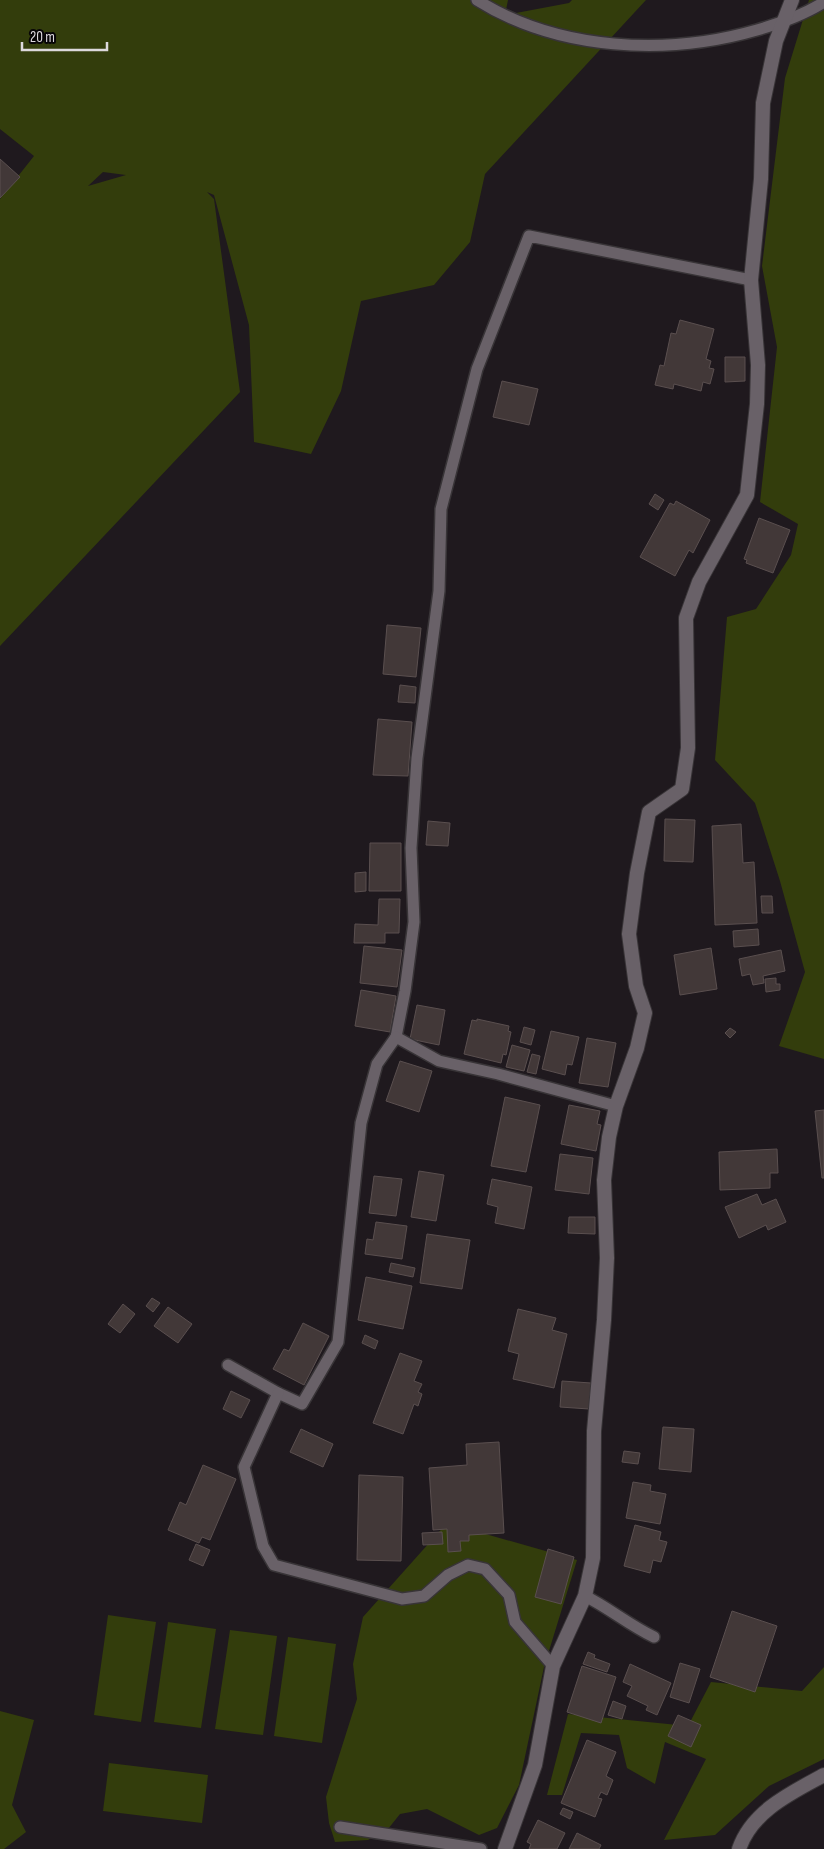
<svg xmlns="http://www.w3.org/2000/svg" width="824" height="1849" font-family="'Sofia Sans Condensed',sans-serif">
<style>
.green{fill:#333d0c;fill-rule:evenodd}
.building{fill:#423838;stroke:#5a4f4f}
.lines{fill:none;stroke-linecap:round;stroke-linejoin:round}
.service-casing{stroke:#383437;stroke-width:14}
.minor-casing{stroke:#383437;stroke-width:16}
.service{stroke:#696168;stroke-width:11}
.minor{stroke:#696168;stroke-width:14}
</style>
<rect width="100%" height="100%" fill="#1f191e"/>
<g class="green">
<path d="M0,0H508L505,15L569,3L572,0H646L485,174L470,242L434,285L361,301L341,391L311,454L254,442L249,325L214,195L207,192L214,199L240,392L0,646V199L34,156L0,129ZM103,172L126,175L88,186Z"/>
<polygon points="809,0 824,0 824,1059 779,1046 805,972 780,881 755,803 715,760 727,617 756,609 791,555 798,524 760,502 777,347 762,266 785,78"/>
<polygon points="447,1523 577,1560 544,1667 519,1785 497,1828 479,1835 427,1809 400,1814 388,1829 368,1840 335,1842 329,1823 326,1797 357,1699 353,1664 363,1617"/>
<polygon points="108,1615 156,1622 141,1722 94,1715"/>
<polygon points="168,1622 216,1629 201,1728 154,1722"/>
<polygon points="230,1630 277,1636 263,1735 215,1729"/>
<polygon points="288,1637 336,1644 322,1743 274,1736"/>
<polygon points="824,1667 824,1759 769,1786 715,1835 664,1840 706,1759 665,1742 655,1784 627,1768 619,1735 581,1733 562,1795 547,1795 568,1714 688,1726 711,1682 802,1691"/>
<polygon points="0,1711 34,1720 12,1805 26,1832 4,1849 0,1849"/>
<polygon points="109,1763 208,1775 202,1823 103,1811"/>
</g>
<g class="building">
<polygon points="0,159 20,177 0,198"/>
<polygon points="680,320 714,329 706,359 711,361 709,368 714,369 710,384 703,382 701,391 674,384 673,389 655,385 660,365 664,366 671,333 676,334"/>
<polygon points="725,357 745,357 745,381 725,382"/>
<polygon points="502,381 538,389 529,425 493,417"/>
<polygon points="655,494 664,500 658,510 649,504"/>
<polygon points="676,501 710,520 693,553 689,550 675,576 640,557 670,503 674,505"/>
<polygon points="759,518 790,530 773,573 746,563 747,560 744,559"/>
<polygon points="387,625 421,628 416,677 383,674"/>
<polygon points="400,685 416,687 415,703 398,702"/>
<polygon points="378,719 412,722 408,776 373,775"/>
<polygon points="665,819 695,820 693,862 664,861"/>
<polygon points="428,821 450,823 448,846 426,845"/>
<polygon points="741,824 743,863 754,862 757,923 715,925 712,826"/>
<polygon points="370,843 401,843 401,891 369,891"/>
<polygon points="366,872 366,891 355,892 355,873"/>
<polygon points="761,896 772,896 773,913 762,913"/>
<polygon points="379,899 400,899 399,933 385,933 385,943 354,943 355,924 378,925"/>
<polygon points="758,929 759,945 734,947 733,931"/>
<polygon points="364,946 402,950 397,987 360,983"/>
<polygon points="711,948 717,989 680,995 674,955"/>
<polygon points="781,950 785,971 763,976 764,983 753,985 750,974 742,976 739,959"/>
<polygon points="776,978 776,984 780,984 780,990 766,992 765,979"/>
<polygon points="361,990 396,996 390,1032 355,1026"/>
<polygon points="417,1005 445,1010 439,1045 410,1039"/>
<polygon points="477,1019 509,1026 508,1031 511,1032 506,1055 503,1054 501,1063 464,1054 472,1020 477,1021"/>
<polygon points="524,1027 535,1030 531,1045 520,1042"/>
<polygon points="730,1028 736,1032 730,1038 725,1033"/>
<polygon points="551,1031 579,1037 572,1065 567,1064 565,1075 542,1069"/>
<polygon points="587,1038 616,1043 608,1087 579,1083"/>
<polygon points="512,1045 530,1050 524,1071 506,1067"/>
<polygon points="532,1054 540,1056 536,1074 527,1072"/>
<polygon points="400,1061 432,1071 419,1112 386,1101"/>
<polygon points="505,1097 540,1105 526,1172 491,1166"/>
<polygon points="569,1105 600,1111 597,1124 601,1125 596,1151 561,1144"/>
<polygon points="824,1110 824,1178 822,1178 815,1111"/>
<polygon points="777,1149 778,1173 770,1173 770,1188 720,1190 719,1152"/>
<polygon points="560,1154 593,1158 589,1194 555,1190"/>
<polygon points="419,1171 444,1175 436,1221 411,1217"/>
<polygon points="374,1176 402,1179 396,1216 369,1213"/>
<polygon points="492,1179 532,1187 524,1229 495,1223 498,1207 487,1204"/>
<polygon points="757,1194 762,1205 776,1199 786,1222 768,1230 766,1225 739,1238 725,1207"/>
<polygon points="569,1217 595,1217 595,1234 568,1233"/>
<polygon points="376,1222 407,1226 402,1259 365,1254 367,1239 373,1240"/>
<polygon points="427,1234 470,1240 462,1289 420,1283"/>
<polygon points="391,1263 415,1268 413,1277 389,1272"/>
<polygon points="366,1277 412,1286 403,1329 358,1320"/>
<polygon points="152,1298 160,1303 153,1312 146,1306"/>
<polygon points="123,1304 135,1314 120,1333 108,1324"/>
<polygon points="168,1307 192,1324 178,1343 154,1326"/>
<polygon points="518,1309 556,1318 552,1330 567,1334 554,1388 513,1379 519,1354 508,1351"/>
<polygon points="303,1323 329,1336 304,1385 273,1369 284,1349 289,1351"/>
<polygon points="365,1335 378,1341 375,1349 362,1343"/>
<polygon points="400,1353 422,1361 414,1381 422,1384 418,1392 422,1394 418,1406 414,1404 403,1434 373,1423"/>
<polygon points="562,1381 591,1383 589,1409 560,1407"/>
<polygon points="231,1391 250,1400 241,1418 223,1409"/>
<polygon points="663,1427 694,1429 691,1472 659,1469"/>
<polygon points="301,1429 333,1444 323,1467 290,1452"/>
<polygon points="499,1442 504,1533 469,1535 469,1541 460,1541 461,1551 448,1552 447,1529 433,1530 429,1468 467,1465 466,1444"/>
<polygon points="624,1451 640,1453 638,1464 622,1462"/>
<polygon points="203,1465 236,1479 210,1540 202,1537 199,1543 168,1530 180,1502 186,1505"/>
<polygon points="359,1475 403,1477 401,1561 357,1560"/>
<polygon points="633,1482 651,1485 650,1491 666,1494 660,1524 626,1518"/>
<polygon points="635,1525 661,1532 659,1540 667,1542 661,1562 653,1560 650,1573 624,1566"/>
<polygon points="442,1532 443,1544 423,1545 422,1533"/>
<polygon points="196,1544 210,1550 203,1566 189,1560"/>
<polygon points="548,1549 574,1557 561,1604 535,1597"/>
<polygon points="732,1611 777,1626 755,1692 710,1677"/>
<polygon points="588,1652 595,1655 594,1658 610,1664 607,1672 583,1664"/>
<polygon points="680,1663 700,1669 689,1703 670,1697"/>
<polygon points="630,1664 671,1683 657,1715 646,1710 648,1706 627,1696 632,1686 623,1682"/>
<polygon points="582,1666 616,1677 601,1723 567,1712"/>
<polygon points="613,1701 626,1706 622,1719 608,1715"/>
<polygon points="678,1715 701,1725 691,1747 668,1736"/>
<polygon points="587,1740 616,1752 606,1776 613,1780 607,1795 601,1792 598,1798 602,1799 595,1817 561,1803"/>
<polygon points="563,1808 573,1812 570,1819 560,1814"/>
<polygon points="538,1820 565,1833 557,1849 529,1849 531,1844 527,1842"/>
<polygon points="577,1833 601,1845 599,1849 569,1849"/>
</g>
<g class="lines">
<g class="service-casing">
<g id="service">
<path d="M477,0C558,51 667,56 757,30C781,23 804,15 824,2"/>
<polyline points="616,1106 498,1074 439,1061 396,1037 405,991 414,922 411,848 417,758 439,591 441,509 477,369 529,236 751,280"/>
<polyline points="228,1365 278,1393 302,1404 338,1342 361,1123 377,1064 396,1037"/>
<polyline points="278,1393 244,1467 263,1546 274,1565 402,1599 424,1596 448,1575 468,1565 485,1569 509,1595 515,1622 553,1666"/>
<path d="M585,1596C609,1608 629,1625 654,1637"/>
<polyline points="340,1827 481,1849"/>
</g>
</g>
<g class="minor-casing">
<g id="minor">
<polyline points="505,1849 535,1765 553,1666 585,1596 593,1558 594,1431 604,1320 607,1258 604,1180 609,1137 616,1106 637,1048 645,1013 636,986 629,934 637,873 649,812 682,789 688,748 686,618 699,582 747,495 757,404 758,365 751,280 761,179 763,103 776,41 792,0"/>
<path d="M739,1849C752,1811 791,1793 824,1775"/>
</g>
</g>
<use href="#service" class="service"/>
<use href="#minor" class="minor"/>
</g>
<path d="M22 42v8h85v-8" fill="none" stroke="#ddd9dd" stroke-width="2.5"/>
<text x="30" y="42" font-size="15" fill="#ddd9dd" stroke="#070507" stroke-width="4" paint-order="stroke">20 m</text>
</svg>
